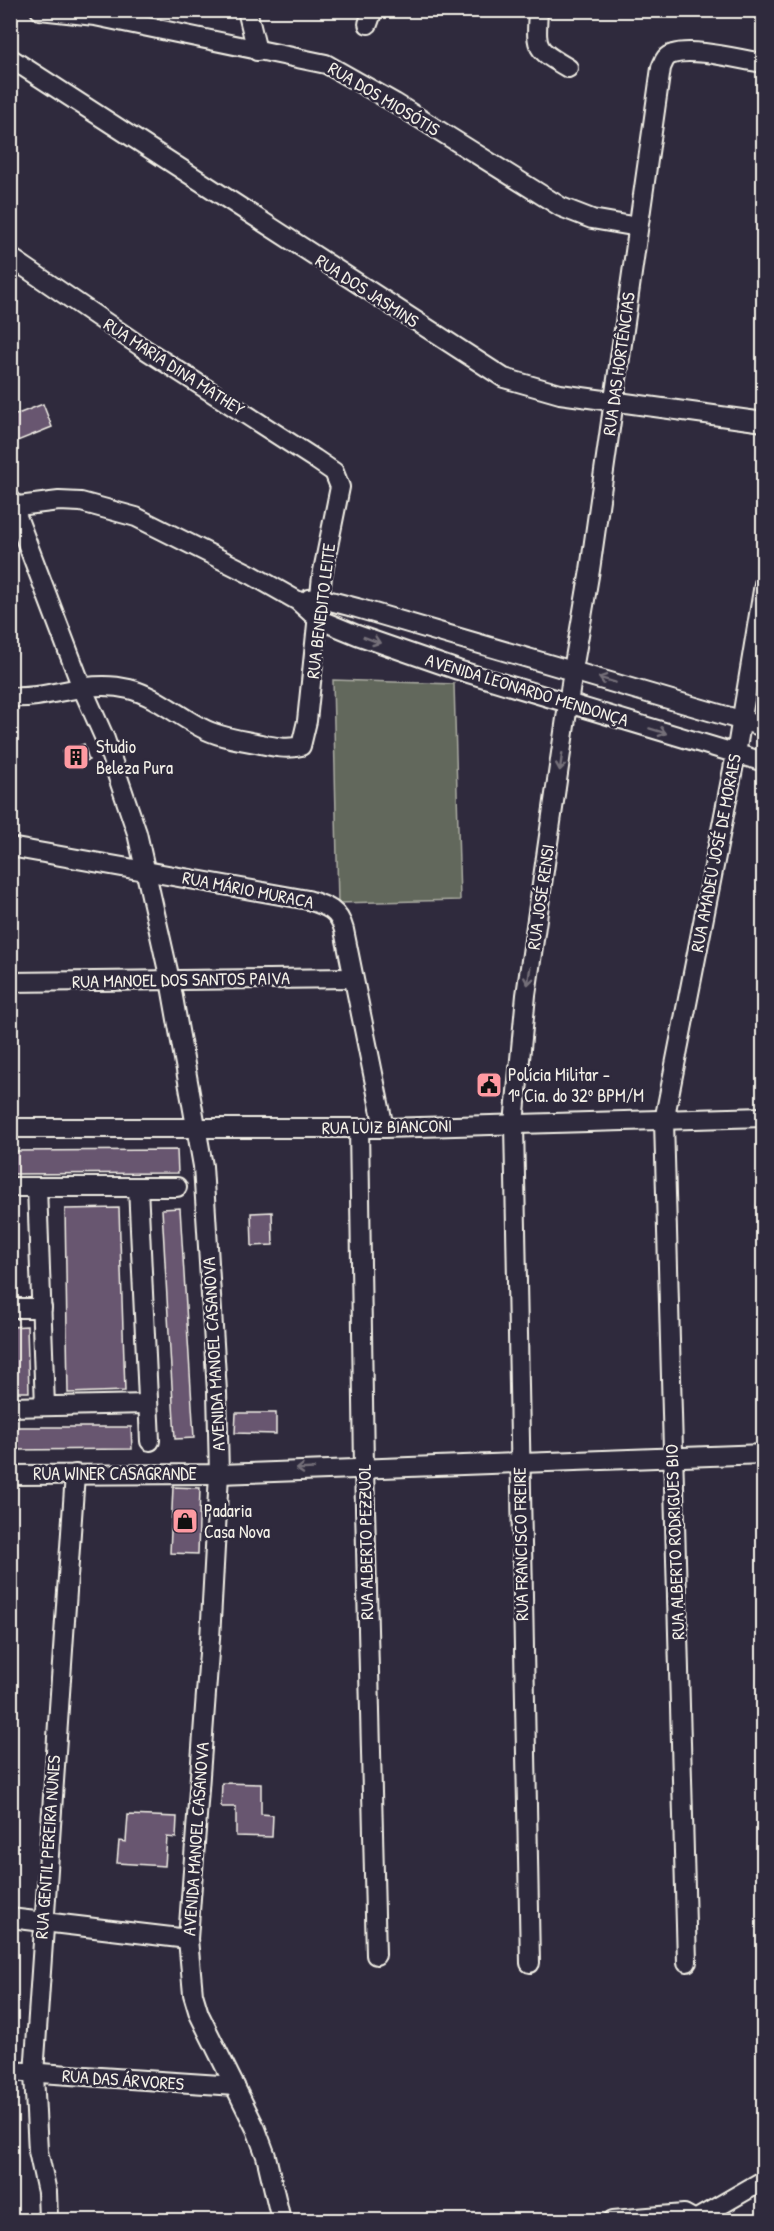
<svg xmlns="http://www.w3.org/2000/svg" width="774" height="2231" font-family="'Patrick Hand',sans-serif">
<style>
.green{fill:#62685b;stroke:#abaca2;stroke-width:1.5}
.building{fill:#685670;stroke:#f4f1e8;stroke-width:1.5}
.lines{fill:none;stroke-linecap:round;stroke-linejoin:round}
.minor-casing{stroke:#f4f1e8;stroke-width:22}
.minor{stroke:#2f2a3d;stroke-width:18}
.oneway{stroke:#747079}
.labels{text-anchor:middle;stroke-width:5;stroke-linejoin:round;paint-order:stroke}
.street-label{font-size:18px;fill:#f4f1e8;stroke:#2f2a3d}
.poi-label{font-size:18px;fill:#f4f1e8;stroke:#2f2a3d;text-anchor:start}
</style>
<rect width="100%" height="100%" fill="#2f2a3d"/>
<filter id="ink" filterUnits="userSpaceOnUse"><feTurbulence type="fractalNoise" baseFrequency=".0167" numOctaves="2"/><feDisplacementMap in="SourceGraphic" scale="12" xChannelSelector="R" yChannelSelector="G"/><feConvolveMatrix kernelMatrix="1 2 1 2 8 2 1 2 1" color-interpolation-filters="sRGB"/></filter>
<g filter="url(#ink)">
<polygon class="green" points="333,680 454,684 460,900 338,903"/>
<g class="building">
<polygon points="43,404 52,427 10,444 10,417"/>
<polygon points="84,744 89,760 68,766 62,752"/>
<polygon points="177,1150 178,1173 10,1174 10,1151"/>
<polygon points="119,1208 125,1391 68,1393 65,1209"/>
<polygon points="180,1208 194,1438 175,1439 162,1209"/>
<polygon points="272,1212 273,1245 252,1246 251,1213"/>
<polygon points="27,1326 29,1392 10,1392 10,1327"/>
<polygon points="236,1413 276,1413 276,1434 235,1433"/>
<polygon points="10,1427 131,1427 132,1449 10,1450"/>
<polygon points="173,1487 200,1488 198,1554 170,1553"/>
<polygon points="222,1783 261,1784 261,1814 273,1815 272,1837 236,1836 236,1807 221,1807"/>
<polygon points="128,1815 177,1817 176,1838 167,1837 165,1866 117,1863 119,1841 126,1842"/>
</g>
<g class="lines">
<g class="minor-casing">
<g id="minor">
<polyline points="40,10 95,16 326,64 395,103 561,207 592,219 638,227"/>
<polyline points="247,10 257,51"/>
<path d="M538,10C536,49 534,48 568,68"/>
<polyline points="368,24 373,10"/>
<polyline points="10,58 504,378 560,394 764,422"/>
<path d="M10,257L146,350L315,459L334,472L340,487L322,576L307,721L301,746C285,750 271,746 256,743C239,740 221,737 206,730C180,718 157,696 129,689C86,678 52,700 10,697"/>
<polyline points="10,498 81,685 105,739 137,833 170,980 203,1166 217,1392 219,1474 210,1639 188,1939 193,1994 199,2014 256,2129 266,2156 281,2220"/>
<polyline points="10,507 59,501 81,502 136,517 252,575 298,601 318,619 357,635 458,670 764,762"/>
<polyline points="309,599 319,598 357,608 764,727"/>
<path d="M10,847L308,900C327,906 339,910 344,930L384,1128"/>
<polyline points="10,982 352,978"/>
<polyline points="10,1128 384,1128 764,1117"/>
<polyline points="359,1128 364,1467 376,1955"/>
<polyline points="10,1187 177,1187"/>
<polyline points="37,1187 45,1406"/>
<polyline points="138,1187 150,1441"/>
<polyline points="10,1308 42,1308"/>
<polyline points="10,1407 148,1404"/>
<polyline points="10,1475 219,1474 764,1454"/>
<polyline points="10,1918 188,1939"/>
<polyline points="687,1962 664,1121 736,754 764,584"/>
<path d="M530,1963L514,1124L526,995L573,670L590,570L661,68C664,61 665,56 673,54C694,47 741,60 764,63"/>
<polyline points="10,2071 235,2086"/>
<polyline points="44,2220 48,2219 47,2192 38,2151 34,2074 75,1474"/>
<polyline points="613,2220 684,2214 695,2220"/>
<polyline points="695,2220 764,2180"/>
</g>
</g>
<use href="#minor" class="minor"/>
</g>
<defs><path id="oneway-shaft" d="M-6 0H5M1.5-3L5.5 0L1.5 3" fill="none" stroke-width="1.6" stroke-linecap="round" stroke-linejoin="round" transform="scale(1.5)"/></defs>
<g class="oneway">
<use href="#oneway-shaft" transform="translate(372 640) rotate(20)"/>
<use href="#oneway-shaft" transform="translate(607 680) rotate(-163)"/>
<use href="#oneway-shaft" transform="translate(658 731) rotate(17)"/>
<use href="#oneway-shaft" transform="translate(561 762) rotate(98)"/>
<use href="#oneway-shaft" transform="translate(529 976) rotate(98)"/>
<use href="#oneway-shaft" transform="translate(305 1469) rotate(177)"/>
</g>
</g>
<defs>
<g id="building-square" transform="scale(1.35)"><rect x="-9" y="-9" width="18" height="18" rx="4" fill="#ff9aa2" stroke="#2f2a3d"/><path d="M-4-6H4V6H1V3H-1V6H-4ZM-2.5-4.3h1.7v1.8h-1.7ZM.8-4.3h1.7v1.8H.8ZM-2.5-1h1.7V.8h-1.7ZM.8-1h1.7V.8H.8Z" fill="#111"/></g>
<g id="civic-square" transform="scale(1.35)"><rect x="-9" y="-9" width="18" height="18" rx="4" fill="#ff9aa2" stroke="#2f2a3d"/><path d="M-.6-6.5H3V-4.5H.6V-3L4-1V1h2V6H-6V1h2V-1L-.6-3ZM-1.2 2.5V6h2.4V2.5Z" fill="#111"/></g>
<g id="shop-square" transform="scale(1.35)"><rect x="-9" y="-9" width="18" height="18" rx="4" fill="#ff9aa2" stroke="#2f2a3d"/><path d="M-5-2.5h2.3a2.7 3.5 0 0 1 5.4 0H5L5.5 6h-11ZM-1.5-2.5h3a1.5 2.3 0 0 0-3 0Z" fill="#111"/></g>
</defs>
<g fill-rule="evenodd">
<use href="#building-square" x="76" y="757"/>
<use href="#civic-square" x="489" y="1085"/>
<use href="#shop-square" x="185" y="1521"/>
</g>
<g class="labels">
<g class="street-label">
<text transform="translate(384 99) rotate(31)" y="6">RUA DOS MIOSÓTIS</text>
<text transform="translate(367 291) rotate(33)" y="6">RUA DOS JASMINS</text>
<text transform="translate(619 364) rotate(-82)" y="6">RUA DAS HORTÊNCIAS</text>
<text transform="translate(174 367) rotate(33)" y="6">RUA MARIA DINA MATHEY</text>
<text transform="translate(321 611) rotate(-83)" y="6">RUA BENEDITO LEITE</text>
<text transform="translate(527 690) rotate(17)" y="6">AVENIDA LEONARDO MENDONÇA</text>
<text transform="translate(716 853) rotate(-79)" y="6">RUA AMADEU JOSÉ DE MORAES</text>
<text transform="translate(248 890) rotate(11)" y="6">RUA MÁRIO MURACA</text>
<text transform="translate(541 897) rotate(-82)" y="6">RUA JOSÉ RENSI</text>
<text transform="translate(181 980) rotate(-1)" y="6">RUA MANOEL DOS SANTOS PAIVA</text>
<text transform="translate(387 1127) rotate(-1)" y="6">RUA LUIZ BIANCONI</text>
<text transform="translate(214 1354) rotate(-93)" y="6">AVENIDA MANOEL CASANOVA</text>
<text x="115" y="1480">RUA WINER CASAGRANDE</text>
<text transform="translate(366 1542) rotate(-91)" y="6">RUA ALBERTO PEZZUOL</text>
<text transform="translate(675 1542) rotate(-92)" y="6">RUA ALBERTO RODRIGUES BIO</text>
<text transform="translate(521 1544) rotate(-91)" y="6">RUA FRANCISCO FREIRE</text>
<text transform="translate(196 1839) rotate(-86)" y="6">AVENIDA MANOEL CASANOVA</text>
<text transform="translate(48 1847) rotate(-86)" y="6">RUA GENTIL PEREIRA NUNES</text>
<text transform="translate(123 2080) rotate(4)" y="6">RUA DAS ÁRVORES</text>
</g>
<g class="poi-label">
<text x="96" y="753">Studio<tspan x="96" dy="21">Beleza Pura</tspan></text>
<text x="508" y="1081">Polícia Militar -<tspan x="508" dy="21">1ª Cia. do 32º BPM/M</tspan></text>
<text x="204" y="1517">Padaria<tspan x="204" dy="21">Casa Nova</tspan></text>
</g>
</g>
<rect width="774" height="2231" fill="none" stroke="#2f2a3d" stroke-width="36"/>
<rect x="18" y="18" width="738" height="2195" fill="none" stroke="#f4f1e8" stroke-width="2" filter="url(#ink)"/>
</svg>
